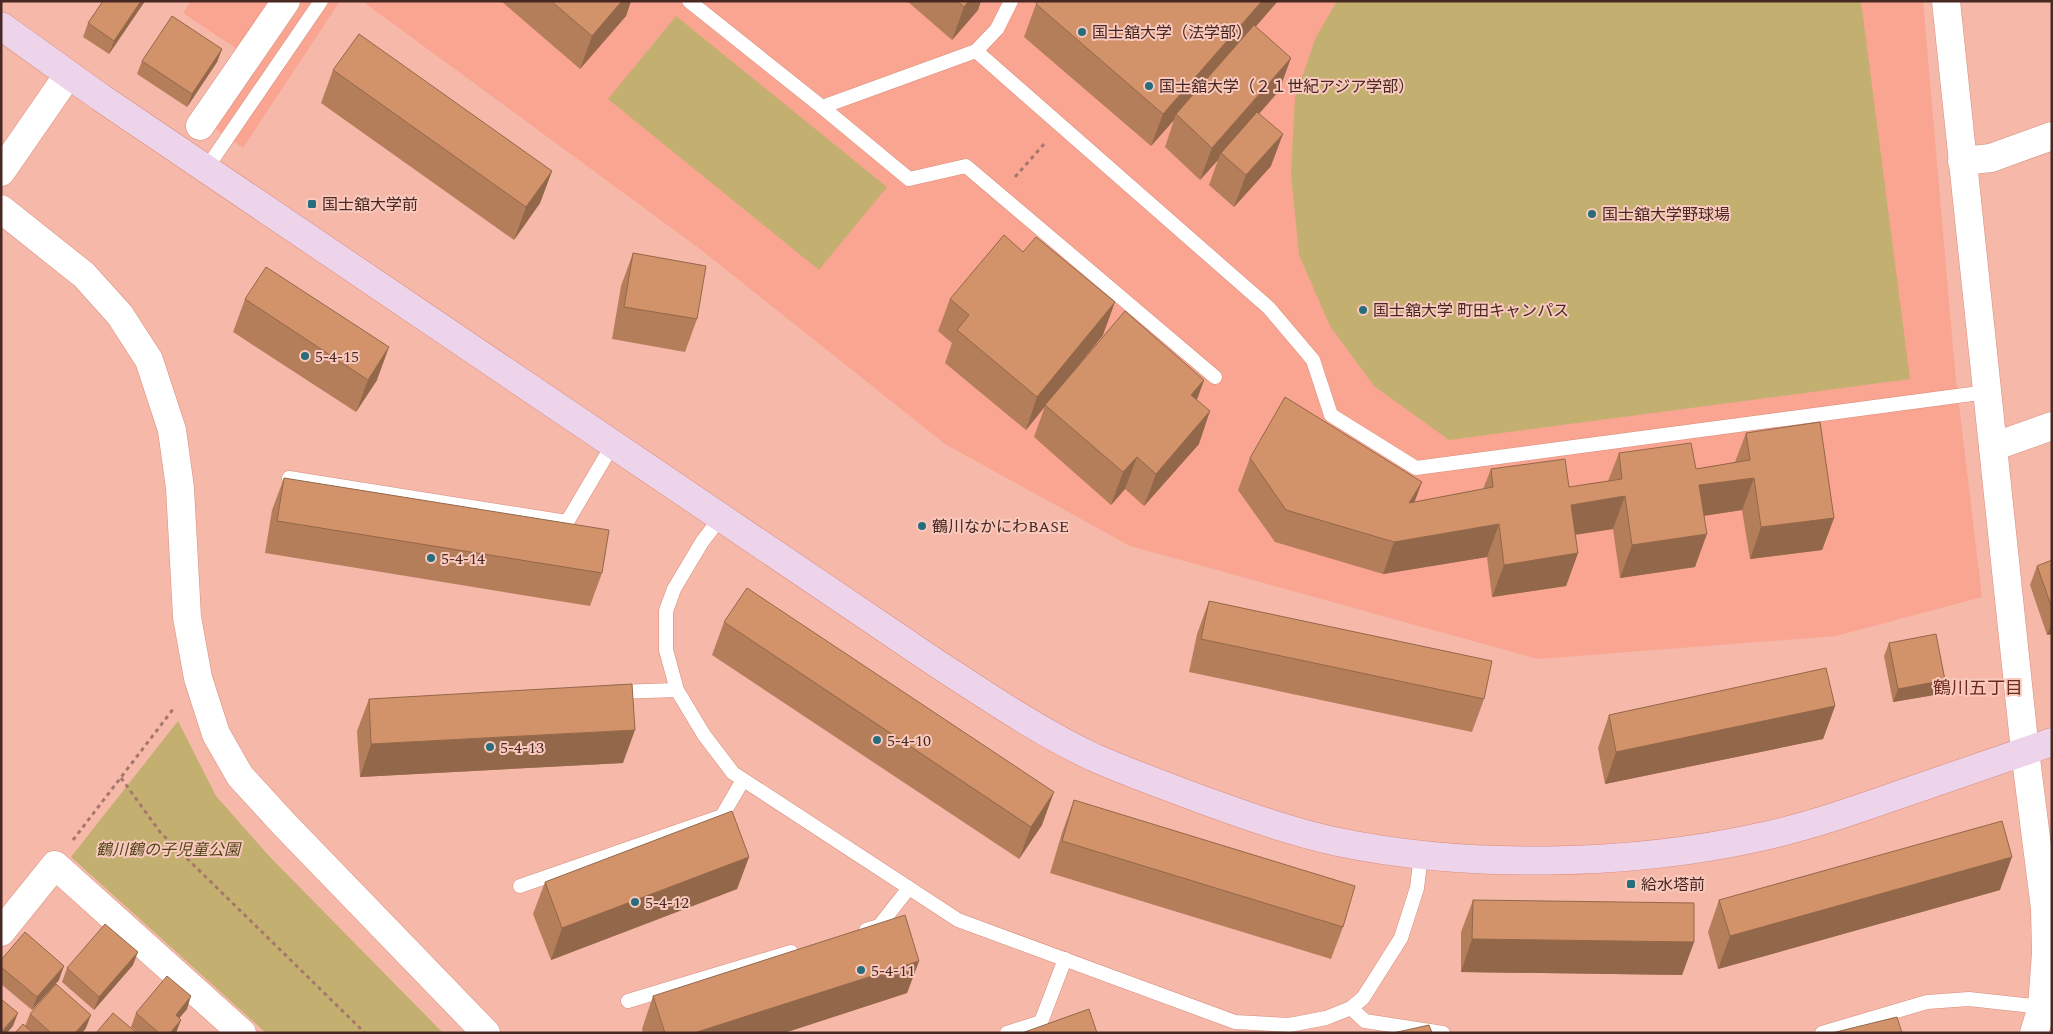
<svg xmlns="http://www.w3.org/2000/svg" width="2053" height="1034" font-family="Spectral,'Noto Sans JP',serif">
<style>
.built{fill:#f9a591}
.green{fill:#c3b070}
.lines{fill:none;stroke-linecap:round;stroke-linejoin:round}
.lane-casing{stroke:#d78d7c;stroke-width:15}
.street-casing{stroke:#d78d7c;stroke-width:29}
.secondary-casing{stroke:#d78d7c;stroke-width:29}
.path{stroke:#a7776c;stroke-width:3;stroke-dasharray:4 4;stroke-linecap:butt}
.lane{stroke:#fff;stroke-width:14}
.street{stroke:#fff;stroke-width:28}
.secondary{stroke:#eed4ea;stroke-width:28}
.wall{fill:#b57e5b}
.shaded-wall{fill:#93674a}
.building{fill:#d2936a;stroke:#93674a}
.poi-dot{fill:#276d7b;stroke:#f9c9be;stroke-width:2}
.labels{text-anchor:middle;stroke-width:4;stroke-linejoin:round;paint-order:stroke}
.poi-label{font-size:16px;fill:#472822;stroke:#f9c9be;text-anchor:start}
.park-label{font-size:16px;font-style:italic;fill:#53461a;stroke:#f9c9be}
.neighbourhood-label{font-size:18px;fill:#6c2c1e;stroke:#f9c9be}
</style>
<rect width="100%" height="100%" fill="#f6b8a9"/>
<g class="built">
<polygon points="191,1 340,1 243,148 193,113 237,49 183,13"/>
<polygon points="362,1 1923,1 1955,371 1982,597 1836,636 1538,659 1130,546 945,444 700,249"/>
</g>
<g class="green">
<polygon points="1337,1 1861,1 1910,379 1449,440 1374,386 1330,326 1299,255 1291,174 1295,98 1316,37"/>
<polygon points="676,16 887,187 819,270 608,99"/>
<polygon points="178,721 216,796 270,857 443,1033 266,1033 71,857"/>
</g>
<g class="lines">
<g class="lane-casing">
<g id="lane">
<polyline points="689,1 822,107 976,51 1269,308 1313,360 1331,415 1416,468 1987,392"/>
<polyline points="976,51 997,29 1011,1"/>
<polyline points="822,107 909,179 966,166 1215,377"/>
<polyline points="206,169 321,1"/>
<polyline points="289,478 567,522 613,444"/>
<polyline points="721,517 702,542 674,589 666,611 666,650 677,690 704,735 733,773 958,920 1235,1022 1289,1025 1326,1018 1351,1008 1363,998 1401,938 1417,888 1421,855"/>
<polyline points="615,692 677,690"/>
<polyline points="520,886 722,816 743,780"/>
<polyline points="866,930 879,926 909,888"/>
<polyline points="628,1001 791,952"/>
<polyline points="1351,1008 1365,1021 1443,1033"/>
<polyline points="1007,1033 1041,1022 1065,959"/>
<polyline points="1822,1033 1927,1002 1969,999 2042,1007"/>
</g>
</g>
<g class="street-casing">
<g id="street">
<polyline points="1946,1 2025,751 2045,909 2046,953 2042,1007 2034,1033"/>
<polyline points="200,126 286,1"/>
<polyline points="1962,161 1991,158 2052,136"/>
<polyline points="1,172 68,75"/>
<polyline points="1,209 84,275 120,315 149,360 172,430 180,488 187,617 198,678 216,734 240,776 283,823 486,1033"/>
<polyline points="1993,447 2052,426"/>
<polyline points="1,932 55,865 242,1033"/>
</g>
</g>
<g class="secondary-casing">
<path id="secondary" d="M1,26L100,97L936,663C987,696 1038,731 1093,757C1129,773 1166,786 1203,800C1247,816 1292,832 1338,842C1469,869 1630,866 1760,837C1811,826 1858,809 1907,792C1955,775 2004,759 2052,742"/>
</g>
<g class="path">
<polyline points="1015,177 1044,144"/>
<polyline points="121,778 160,832 365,1033"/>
<polyline points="73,840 174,708"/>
</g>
<use href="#lane" class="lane"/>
<use href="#street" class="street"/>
<use href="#secondary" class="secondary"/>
</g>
<g class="wall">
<polygon points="145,1 109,54 83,37 88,23"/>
<polygon points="501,1 631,1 626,16 580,69"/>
<polygon points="907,1 981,1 978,10 952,40"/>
<polygon points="1036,4 1256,27 1279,91 1259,113 1271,166 1234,207 1209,185 1218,160 1200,180 1165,147 1174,120 1151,146 1024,37"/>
<polygon points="222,49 217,62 187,107 137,74 142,61"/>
<polygon points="333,70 552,171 540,203 514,240 321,103"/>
<polygon points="633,253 697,319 685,352 612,339 621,286"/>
<polygon points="245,299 377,380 356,412 233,332"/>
<polygon points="950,299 1103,335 1069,377 1204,380 1197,400 1199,444 1144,506 1125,489 1111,505 1034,437 1045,406 1026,430 945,363 952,343 938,331"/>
<polygon points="1746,433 1834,518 1822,550 1750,559 1742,510 1704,516 1695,567 1620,578 1613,529 1575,535 1578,553 1566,586 1492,597 1487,557 1383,574 1275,542 1238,490 1250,458 1414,502 1483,489 1491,469 1569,487 1608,481 1619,453 1696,469 1735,462"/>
<polygon points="284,478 602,573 590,606 265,553 272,510"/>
<polygon points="2052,560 2052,634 2047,635 2030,585 2037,566"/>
<polygon points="1209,601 1484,699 1472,732 1189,672 1197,634"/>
<polygon points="724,622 1042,825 1019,859 712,655"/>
<polygon points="1889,643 1945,680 1940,694 1893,702 1884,656"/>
<polygon points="369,699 623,763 360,777 357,731"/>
<polygon points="1835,706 1823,739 1605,784 1598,748 1609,715"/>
<polygon points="1074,800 1343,927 1331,959 1050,873 1062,833"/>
<polygon points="749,857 737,889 551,960 533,914 545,882"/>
<polygon points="2000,890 1718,969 1708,932 1719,900"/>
<polygon points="1473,900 1694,942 1682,975 1461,972 1461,932"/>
<polygon points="1,960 59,980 32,1010 1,984"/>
<polygon points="919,961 907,993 784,1033 643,1033 642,1029 653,996"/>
<polygon points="133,965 94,1010 62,982 67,968"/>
<polygon points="187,1009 179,1018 176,1033 138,1033 131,1027 136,1013"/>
<polygon points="30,1014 86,1028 82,1033 15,1033 25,1026"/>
</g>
<g class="shaded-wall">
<polygon points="141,1 145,1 109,54 114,41"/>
<polygon points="622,1 631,1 626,16 580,69 592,36"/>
<polygon points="969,1 981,1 978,10 952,40 964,7"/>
<polygon points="1262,1 1278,1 1178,116 1176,114 1174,120 1151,146 1163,114"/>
<polygon points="222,49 217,62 187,107 192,94"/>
<polygon points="1291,58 1279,91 1223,155 1221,153 1218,160 1200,180 1212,148"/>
<polygon points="1283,134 1271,166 1234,207 1246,175"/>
<polygon points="552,171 540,203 514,240 526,207"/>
<polygon points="1115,302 1103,335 1026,430 1037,397"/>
<polygon points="389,347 377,380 356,412 368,380"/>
<polygon points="1204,380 1192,412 1191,395"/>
<polygon points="1210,411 1199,444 1144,506 1156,474"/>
<polygon points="1137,457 1125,489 1111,505 1123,472"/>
<polygon points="1754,478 1742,510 1688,518 1699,485"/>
<polygon points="1422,482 1410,514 1409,503"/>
<polygon points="1625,496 1613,529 1559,537 1571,505"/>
<polygon points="1834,518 1822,550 1750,559 1761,527"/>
<polygon points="1499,524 1487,557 1383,574 1394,542"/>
<polygon points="1707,534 1695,567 1620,578 1632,545"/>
<polygon points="1578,553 1566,586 1492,597 1504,565"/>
<polygon points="2052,623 2052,634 2047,635"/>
<polygon points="1945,680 1940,694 1893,702 1898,689"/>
<polygon points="1835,706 1823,739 1605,784 1616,752"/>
<polygon points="635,730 623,763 360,777 371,744"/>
<polygon points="1054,792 1042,825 1019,859 1031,827"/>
<polygon points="749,857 737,889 551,960 562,928"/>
<polygon points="2012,857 2000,890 1718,969 1730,936"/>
<polygon points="1472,939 1694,942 1682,975 1461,972"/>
<polygon points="138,952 133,965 94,1010 99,997"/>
<polygon points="919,961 907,993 784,1033 694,1033"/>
<polygon points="64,966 59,980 32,1010 37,997"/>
<polygon points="191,996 187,1009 171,1028 176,1015"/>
<polygon points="18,1013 13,1026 7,1033 1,1033"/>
<polygon points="91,1015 86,1028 82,1033 75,1033"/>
<polygon points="181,1020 176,1033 170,1033"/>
</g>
<g class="building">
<polygon points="103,1 141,1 114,41 88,23"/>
<polygon points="551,1 622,1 592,36"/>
<polygon points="957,1 969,1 964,7"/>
<polygon points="1038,1 1262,1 1163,114 1036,4"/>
<polygon points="172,16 222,49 192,94 142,61"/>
<polygon points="1254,25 1291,58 1212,148 1176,114"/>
<polygon points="359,34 552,171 526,207 333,70"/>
<polygon points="1257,112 1283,134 1246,175 1221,153"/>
<polygon points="1004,235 1023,252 1036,237 1115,302 1037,397 957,330 969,315 950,299"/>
<polygon points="633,253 706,266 697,319 624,307"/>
<polygon points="266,267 389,347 368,380 245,299"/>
<polygon points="1125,311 1204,380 1191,395 1210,411 1156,474 1137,457 1123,472 1045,405"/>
<polygon points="1285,397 1422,482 1409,503 1493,487 1491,469 1565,459 1569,487 1622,479 1619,453 1691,443 1696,469 1750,460 1746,433 1820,422 1834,518 1761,527 1754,478 1699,485 1707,534 1632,545 1625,496 1571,505 1578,553 1504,565 1499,524 1394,542 1286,510 1250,458"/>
<polygon points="284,478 609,530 602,573 277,521"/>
<polygon points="2052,560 2052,608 2037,566"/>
<polygon points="747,588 1054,792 1031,827 724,622"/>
<polygon points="1209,601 1492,661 1484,699 1201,639"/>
<polygon points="1936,634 1945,680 1898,689 1889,643"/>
<polygon points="1826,668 1835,706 1616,752 1609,715"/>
<polygon points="632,684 635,730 371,744 369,699"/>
<polygon points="1074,800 1355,886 1343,927 1062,841"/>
<polygon points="732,811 749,857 562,928 545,882"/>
<polygon points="2002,821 2012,857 1730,936 1719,900"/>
<polygon points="1473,900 1694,903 1694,942 1472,939"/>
<polygon points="905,915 919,961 694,1033 665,1033 653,996"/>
<polygon points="105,924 138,952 99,997 67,968"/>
<polygon points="25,932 64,966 37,997 1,967 1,960"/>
<polygon points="167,976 191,996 176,1015 181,1020 170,1033 159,1033 136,1013"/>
<polygon points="56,984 91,1015 75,1033 51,1033 30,1014"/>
<polygon points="1,999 18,1013 1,1032"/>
<polygon points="1089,1009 1097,1033 1022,1033"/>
<polygon points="113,1013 137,1033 96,1033"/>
<polygon points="1897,1017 1902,1033 1832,1033"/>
<polygon points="23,1024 33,1033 15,1033"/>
<polygon points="1429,1025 1432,1033 1393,1033"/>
</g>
<g class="poi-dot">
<circle cx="1082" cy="32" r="5"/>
<circle cx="1149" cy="86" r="5"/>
<rect x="307" y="199" width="10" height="10" rx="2.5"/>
<circle cx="1592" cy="214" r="5"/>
<circle cx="1363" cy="310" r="5"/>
<circle cx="305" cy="356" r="5"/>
<circle cx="922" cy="526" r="5"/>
<circle cx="431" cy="558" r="5"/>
<circle cx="877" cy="740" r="5"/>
<circle cx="490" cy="747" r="5"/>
<rect x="1626" y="879" width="10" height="10" rx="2.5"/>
<circle cx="635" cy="902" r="5"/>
<circle cx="861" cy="970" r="5"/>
</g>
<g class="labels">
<g class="poi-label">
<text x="1092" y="38">国士舘大学（法学部）</text>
<text x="1159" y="92">国士舘大学（２１世紀アジア学部）</text>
<text x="322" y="210">国士舘大学前</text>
<text x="1602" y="220">国士舘大学野球場</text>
<text x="1373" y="316">国士舘大学 町田キャンパス</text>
<text x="315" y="362">5-4-15</text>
<text x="932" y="532">鶴川なかにわBASE</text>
<text x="441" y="564">5-4-14</text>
<text x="887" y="746">5-4-10</text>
<text x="500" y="753">5-4-13</text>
<text x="1641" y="890">給水塔前</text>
<text x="645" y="908">5-4-12</text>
<text x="871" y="976">5-4-11</text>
</g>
<g class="park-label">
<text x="168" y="855">鶴川鶴の子児童公園</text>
</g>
<g class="neighbourhood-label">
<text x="1978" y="694">鶴川五丁目</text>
</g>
</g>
<rect width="2053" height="1034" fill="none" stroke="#472822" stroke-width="5"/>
</svg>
